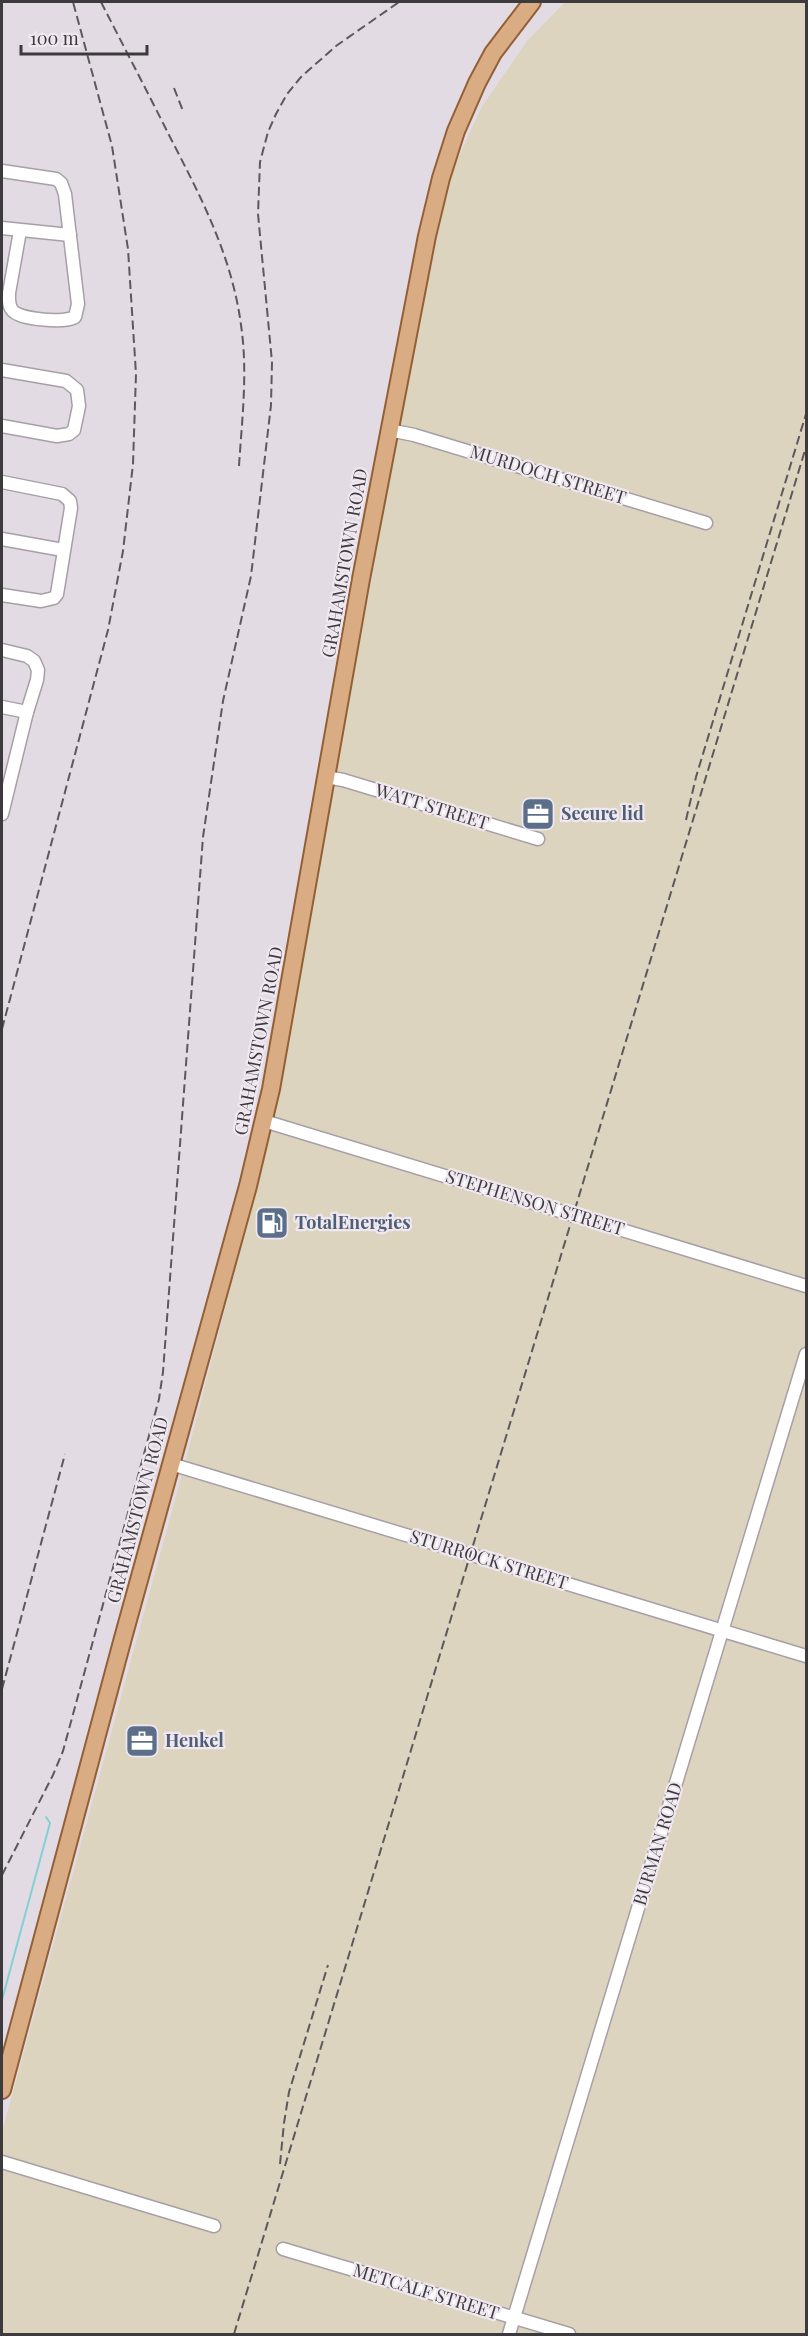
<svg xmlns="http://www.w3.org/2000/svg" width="808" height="2336" font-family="'Playfair Display',serif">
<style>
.industrial{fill:#dcd4bf}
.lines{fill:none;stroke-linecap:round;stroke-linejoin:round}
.stream{stroke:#83d0d3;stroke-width:2}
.minor-casing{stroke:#a79fa6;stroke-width:15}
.major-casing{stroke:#936036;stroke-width:20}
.minor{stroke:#fff;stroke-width:12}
.major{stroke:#daac84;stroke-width:16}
.rail{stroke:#5c595c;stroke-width:2;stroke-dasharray:9 4.5;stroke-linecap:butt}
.labels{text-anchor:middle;stroke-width:4.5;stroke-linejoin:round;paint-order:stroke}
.street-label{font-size:18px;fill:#3d3a3d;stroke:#f0e8f0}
.service-label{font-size:18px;font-weight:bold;fill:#4e5e75;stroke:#f0e8f0;text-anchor:start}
</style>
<rect width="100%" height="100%" fill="#e3dbe3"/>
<polygon class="industrial" points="565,2 806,2 806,2334 2,2334 2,2132 182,1474 273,1125 402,408 450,176 481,108 527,41"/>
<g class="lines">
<polyline class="stream" points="2,2000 50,1823 46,1817"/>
<g class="minor-casing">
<g id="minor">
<path d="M2,171L56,179L61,183L65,194L78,304L75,317C65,323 22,320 13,311C8,306 9,299 9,293L20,231"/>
<polyline points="2,228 70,235"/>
<polyline points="2,370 66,381 77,390 79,406 74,430 69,434 57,436 2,426"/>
<polyline points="389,430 414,435 706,523"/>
<polyline points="2,482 62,494 70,501 71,508 57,594 54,598 41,601 2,595"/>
<polyline points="2,539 63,550"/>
<polyline points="2,650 27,656 34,661 38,670 37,680 27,712 2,814"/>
<polyline points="2,707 27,712"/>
<polyline points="326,777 343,780 538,839"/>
<polyline points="264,1121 806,1286"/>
<polyline points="171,1464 806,1656"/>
<polyline points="2,2162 214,2226"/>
<polyline points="283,2249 569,2334"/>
<polyline points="509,2334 806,1354"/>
</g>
</g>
<g class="major-casing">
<polyline id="major" points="2,2090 123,1638 248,1186 271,1089 361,579 427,236 441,178 456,131 477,83 493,53 532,2"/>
</g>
<use href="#minor" class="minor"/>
<use href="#major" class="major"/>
<g class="rail">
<path d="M101,2C124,47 148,93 171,139C202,199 232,257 241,325C248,372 242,419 239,466"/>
<polyline points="174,88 183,111"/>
<polyline points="686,820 696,777 806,414"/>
<polyline points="2,1029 108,630 123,551 133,464 136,374 128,249 112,146 73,2"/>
<polyline points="2,1689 65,1454"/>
<polyline points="2,1875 53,1775 63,1751 159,1399 163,1372 203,837 223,701 251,576 271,405 272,362 258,214 260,162 268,132 276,114 287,94 301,77 336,46 399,2"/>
<polyline points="280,2164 284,2123 289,2092 328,1965"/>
<polyline points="234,2334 806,447"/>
</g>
</g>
<defs>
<g id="office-square" transform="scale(1.725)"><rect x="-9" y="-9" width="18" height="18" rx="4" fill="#5c6f8a" stroke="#f0e8f0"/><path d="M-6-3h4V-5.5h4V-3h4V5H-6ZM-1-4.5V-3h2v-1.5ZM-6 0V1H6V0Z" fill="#fff"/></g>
<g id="fuel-square" transform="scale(1.725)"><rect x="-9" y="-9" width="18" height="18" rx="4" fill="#5c6f8a" stroke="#f0e8f0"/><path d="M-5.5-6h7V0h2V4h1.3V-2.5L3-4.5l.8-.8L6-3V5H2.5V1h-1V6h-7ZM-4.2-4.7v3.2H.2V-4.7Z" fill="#fff"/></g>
</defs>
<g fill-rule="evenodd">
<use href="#office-square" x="538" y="814"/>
<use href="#fuel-square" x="272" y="1223"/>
<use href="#office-square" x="142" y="1741"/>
</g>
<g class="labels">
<g class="street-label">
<text transform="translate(548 475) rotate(17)" y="6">MURDOCH STREET</text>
<text transform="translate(345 563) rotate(-80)" y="6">GRAHAMSTOWN ROAD</text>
<text transform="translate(432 807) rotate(17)" y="6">WATT STREET</text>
<text transform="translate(259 1041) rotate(-79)" y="6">GRAHAMSTOWN ROAD</text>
<text transform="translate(535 1203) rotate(17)" y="6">STEPHENSON STREET</text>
<text transform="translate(138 1510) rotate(-75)" y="6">GRAHAMSTOWN ROAD</text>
<text transform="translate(489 1560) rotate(17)" y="6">STURROCK STREET</text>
<text transform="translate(658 1844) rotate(-73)" y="6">BURMAN ROAD</text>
<text transform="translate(426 2292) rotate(17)" y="6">METCALF STREET</text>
</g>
<g class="service-label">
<text x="561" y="820">Secure lid</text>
<text x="295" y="1229">TotalEnergies</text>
<text x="165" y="1747">Henkel</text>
</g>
</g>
<rect width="808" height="2336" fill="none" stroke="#3d3a3d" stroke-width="6"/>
<path d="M21 45v9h126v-9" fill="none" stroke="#3d3a3d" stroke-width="3"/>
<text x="30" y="45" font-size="18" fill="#3d3a3d" stroke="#f0e8f0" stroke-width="4.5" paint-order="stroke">100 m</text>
</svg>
